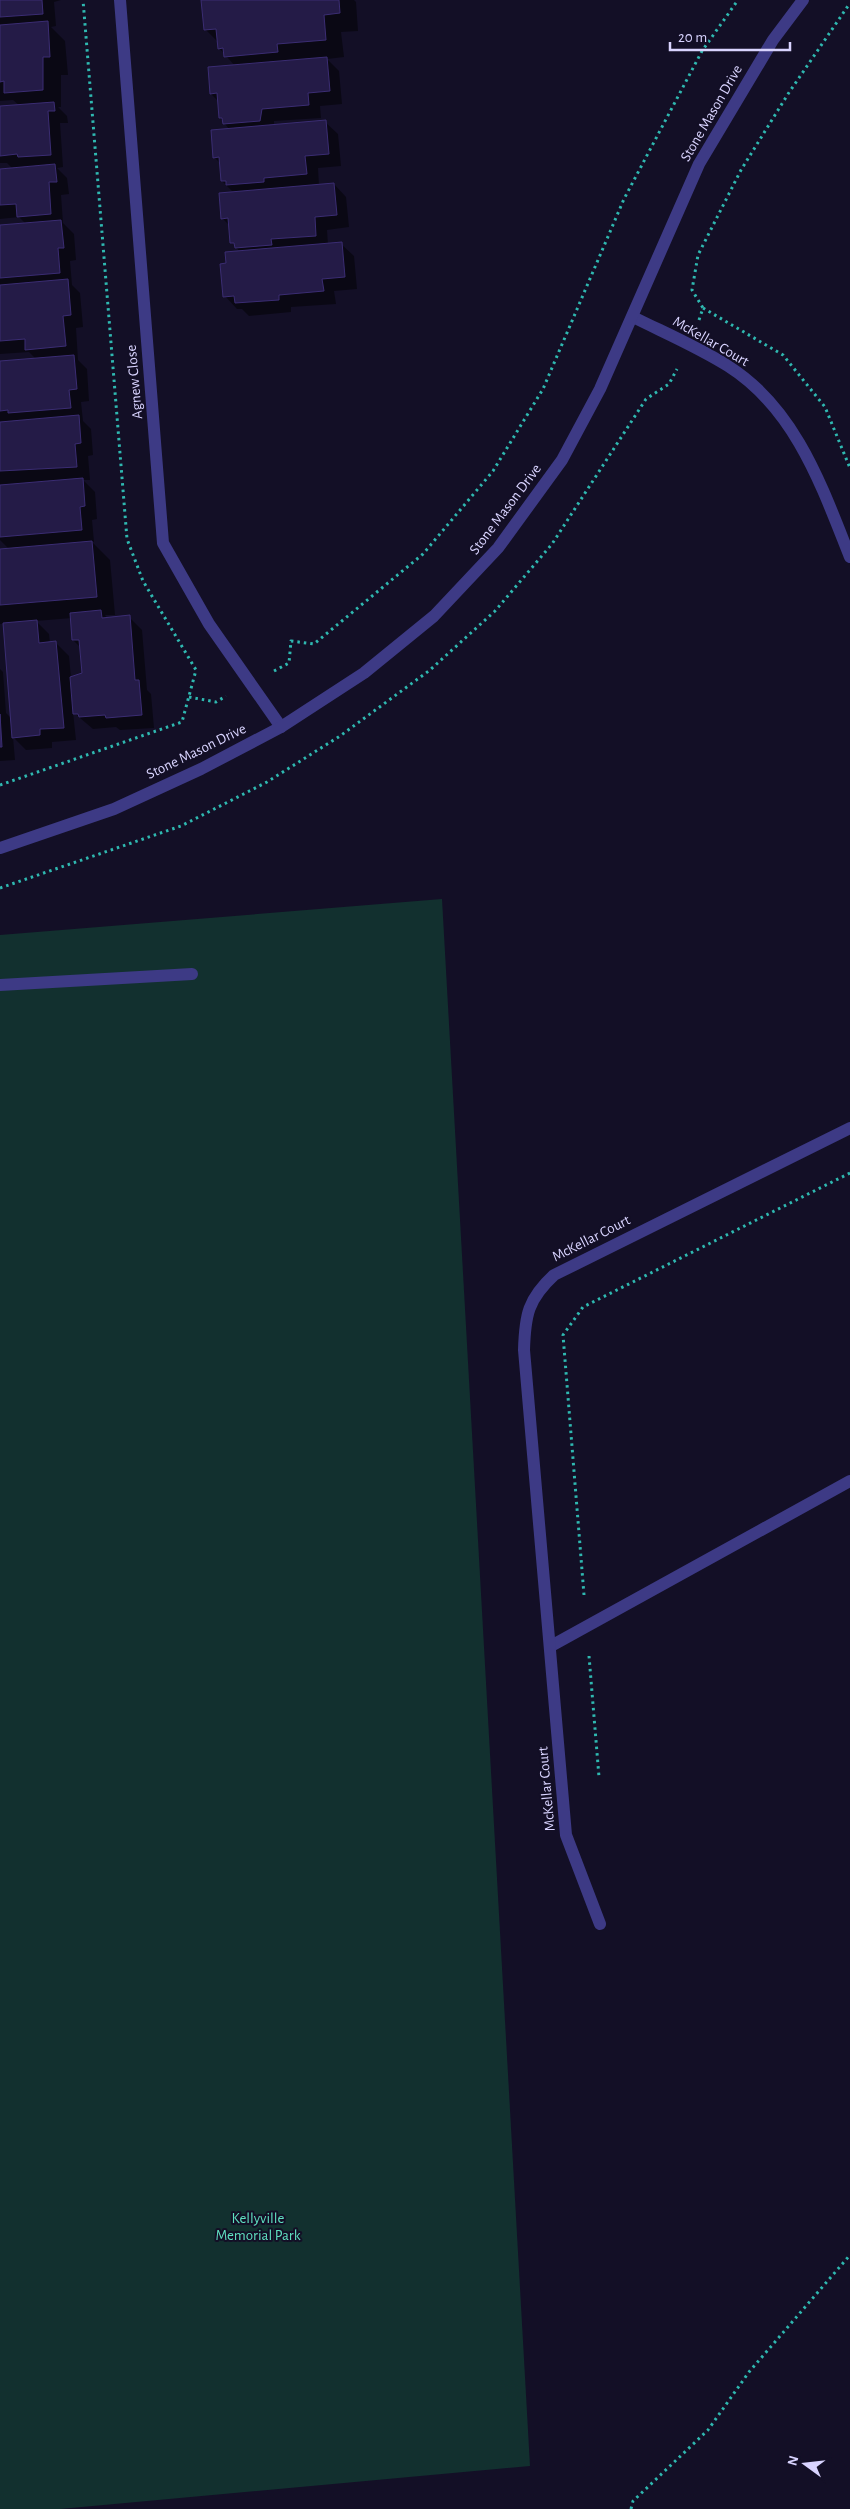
<svg xmlns="http://www.w3.org/2000/svg" width="850" height="2509" font-family="'Alegreya Sans',sans-serif">
<style>
.green{fill:#12302f}
.shadow{fill:#0007;fill-rule:evenodd}
.building{fill:#241b47;stroke:#3b2d73}
.lines{fill:none;stroke-linecap:round;stroke-linejoin:round}
.path{stroke:#2fb8b0;stroke-width:3;stroke-dasharray:2.5 4;stroke-linecap:butt}
.service{stroke:#3d3a85;stroke-width:12}
.minor{stroke:#3d3a85;stroke-width:12}
.labels{text-anchor:middle;stroke-width:4;stroke-linejoin:round;paint-order:stroke}
.street-label{font-size:15px;fill:#d9d4ff;stroke:#130f26}
.park-label{font-size:15px;fill:#5fe0c0;stroke:#130f26}
</style>
<rect width="100%" height="100%" fill="#130f26"/>
<polygon class="green" points="442,899 530,2466 60,2509 0,2509 0,935"/>
<g class="shadow">
<path d="M0,0H61L54,2L56,26L51,27L65,41L68,75H61V107H58L67,116L68,123H60L63,167L57,168L67,178L69,194L61,195L63,223L74,234L76,260L70,261L72,285L80,293L83,327L76,328L78,360L87,369L89,401L81,402L83,421L91,429L93,455L88,456L90,480H83L95,492L97,519L92,520L94,542H92L110,560L115,615H105L108,619L129,617L142,630L147,690L151,694L154,728L120,730L116,727L93,729L73,712L76,740L52,742V748L26,750L13,737L15,760L0,761V669L3,672L6,713L12,719L4,624H0V550L9,549L0,540V362L36,359L29,352L0,354V227L26,224L19,217L0,219V170L13,169L7,163H0V108L20,106L13,100L0,101ZM72,618L73,640L81,648L83,674L71,678L69,656L56,643H50L49,634L36,621Z"/>
<polygon points="202,0 354,0 356,2 358,31 341,32 344,57 327,59 339,71 342,104 320,106 321,118 274,121 274,126 325,122 338,134 341,166 318,168 319,186 334,184 346,197 349,227 327,230 328,245 341,244 354,256 357,289 334,291 336,304 291,307 291,312 249,316 242,309 237,309 225,296 227,265 240,252 232,242 230,226 222,218 234,193 222,181 220,163 214,157 230,130 220,118 219,102 211,94 209,68 235,66 219,48 219,43 205,29"/>
</g>
<g class="building">
<polygon points="0,0 42,0 43,14 0,17"/>
<polygon points="201,0 339,0 340,13 324,15 326,40 277,44 278,52 224,57 223,48 218,49 216,29 204,30"/>
<polygon points="48,21 50,57 43,57 43,90 4,93 4,81 0,82 0,25"/>
<polygon points="327,57 330,91 308,93 309,105 262,109 260,121 223,124 222,118 219,118 217,93 210,94 208,67"/>
<polygon points="54,102 55,111 48,111 51,155 18,157 17,154 0,156 0,106"/>
<polygon points="326,120 329,154 305,156 307,174 264,178 264,182 226,185 226,181 221,181 219,157 213,158 211,130"/>
<polygon points="55,164 57,182 49,182 51,214 17,217 16,204 0,205 0,169"/>
<polygon points="334,183 337,215 315,217 316,236 271,239 272,245 235,248 234,243 230,243 228,218 221,219 219,193"/>
<polygon points="61,220 64,248 58,248 60,273 0,278 0,225"/>
<polygon points="342,242 345,277 322,279 324,291 279,295 279,300 235,303 234,296 223,297 220,264 226,263 225,252"/>
<polygon points="68,279 71,315 63,316 66,346 25,350 25,339 0,341 0,285"/>
<polygon points="74,355 77,389 69,390 71,408 8,413 8,410 0,411 0,361"/>
<polygon points="79,415 81,443 75,444 77,467 0,471 0,422"/>
<polygon points="83,478 85,506 80,507 82,530 0,537 0,485"/>
<polygon points="92,541 97,597 0,605 0,549"/>
<polygon points="101,610 102,618 130,615 135,680 139,680 142,715 106,718 105,715 79,717 78,714 73,714 70,677 82,673 79,640 72,640 70,613"/>
<polygon points="37,620 39,643 56,641 64,728 40,729 40,735 12,738 3,623"/>
<polygon points="0,714 2,747 0,747"/>
</g>
<g class="lines">
<g class="path">
<polyline points="703,308 783,355 825,407 850,468"/>
<polyline points="699,320 703,308 692,290 698,255 741,170 788,94 850,3"/>
<polyline points="274,671 289,663 291,641 314,644 423,554 493,471 543,389 624,199 702,51 738,0"/>
<polyline points="189,697 216,702 226,696"/>
<polyline points="0,785 182,722 196,670 143,581 127,539 83,0"/>
<polyline points="0,888 181,826 267,782 340,736 430,670 495,611 552,544 646,399 669,384 677,369"/>
<polyline points="584,1595 563,1335 583,1307 850,1173"/>
<polyline points="589,1656 599,1777"/>
<polyline points="631,2509 633,2501 708,2430 749,2372 850,2255"/>
</g>
<polyline class="service" points="0,985 192,974"/>
<g class="minor">
<polyline points="120,0 163,543 209,624 281,727"/>
<path d="M633,317C665,333 698,347 728,366C796,409 822,487 850,557"/>
<polyline points="0,848 114,809 201,769 281,727 364,673 434,616 498,548 562,460 600,389 699,164 773,40 803,0"/>
<polyline points="551,1646 850,1481"/>
<path d="M600,1924L566,1835L524,1350C525,1315 528,1299 554,1275L850,1128"/>
</g>
</g>
<g class="labels">
<g class="street-label">
<text transform="translate(711 113) rotate(-60)" y="5">Stone Mason Drive</text>
<text transform="translate(711 341) rotate(30)" y="5">McKellar Court</text>
<text transform="translate(134 382) rotate(-95)" y="5">Agnew Close</text>
<text transform="translate(505 509) rotate(-53)" y="5">Stone Mason Drive</text>
<text transform="translate(196 751) rotate(-26)" y="5">Stone Mason Drive</text>
<text transform="translate(591 1238) rotate(-27)" y="5">McKellar Court</text>
<text transform="translate(546 1789) rotate(-95)" y="5">McKellar Court</text>
</g>
<g class="park-label">
<text x="258" y="2223">Kellyville<tspan x="258" dy="17">Memorial Park</tspan></text>
</g>
</g>
<g transform="translate(805 2464) rotate(285)" stroke="#130f26" stroke-width="4" paint-order="stroke">
<path d="M0-4L9 19L0 12L-9 19Z" fill="#d9d4ff"/>
<text y="-8" font-size="14" font-weight="bold" text-anchor="middle" fill="#d9d4ff">N</text>
</g>
<path d="M670 42v8h120v-8" fill="none" stroke="#d9d4ff" stroke-width="2.5"/>
<text x="678" y="42" font-size="15" fill="#d9d4ff" stroke="#130f26" stroke-width="4" paint-order="stroke">20 m</text>
</svg>
